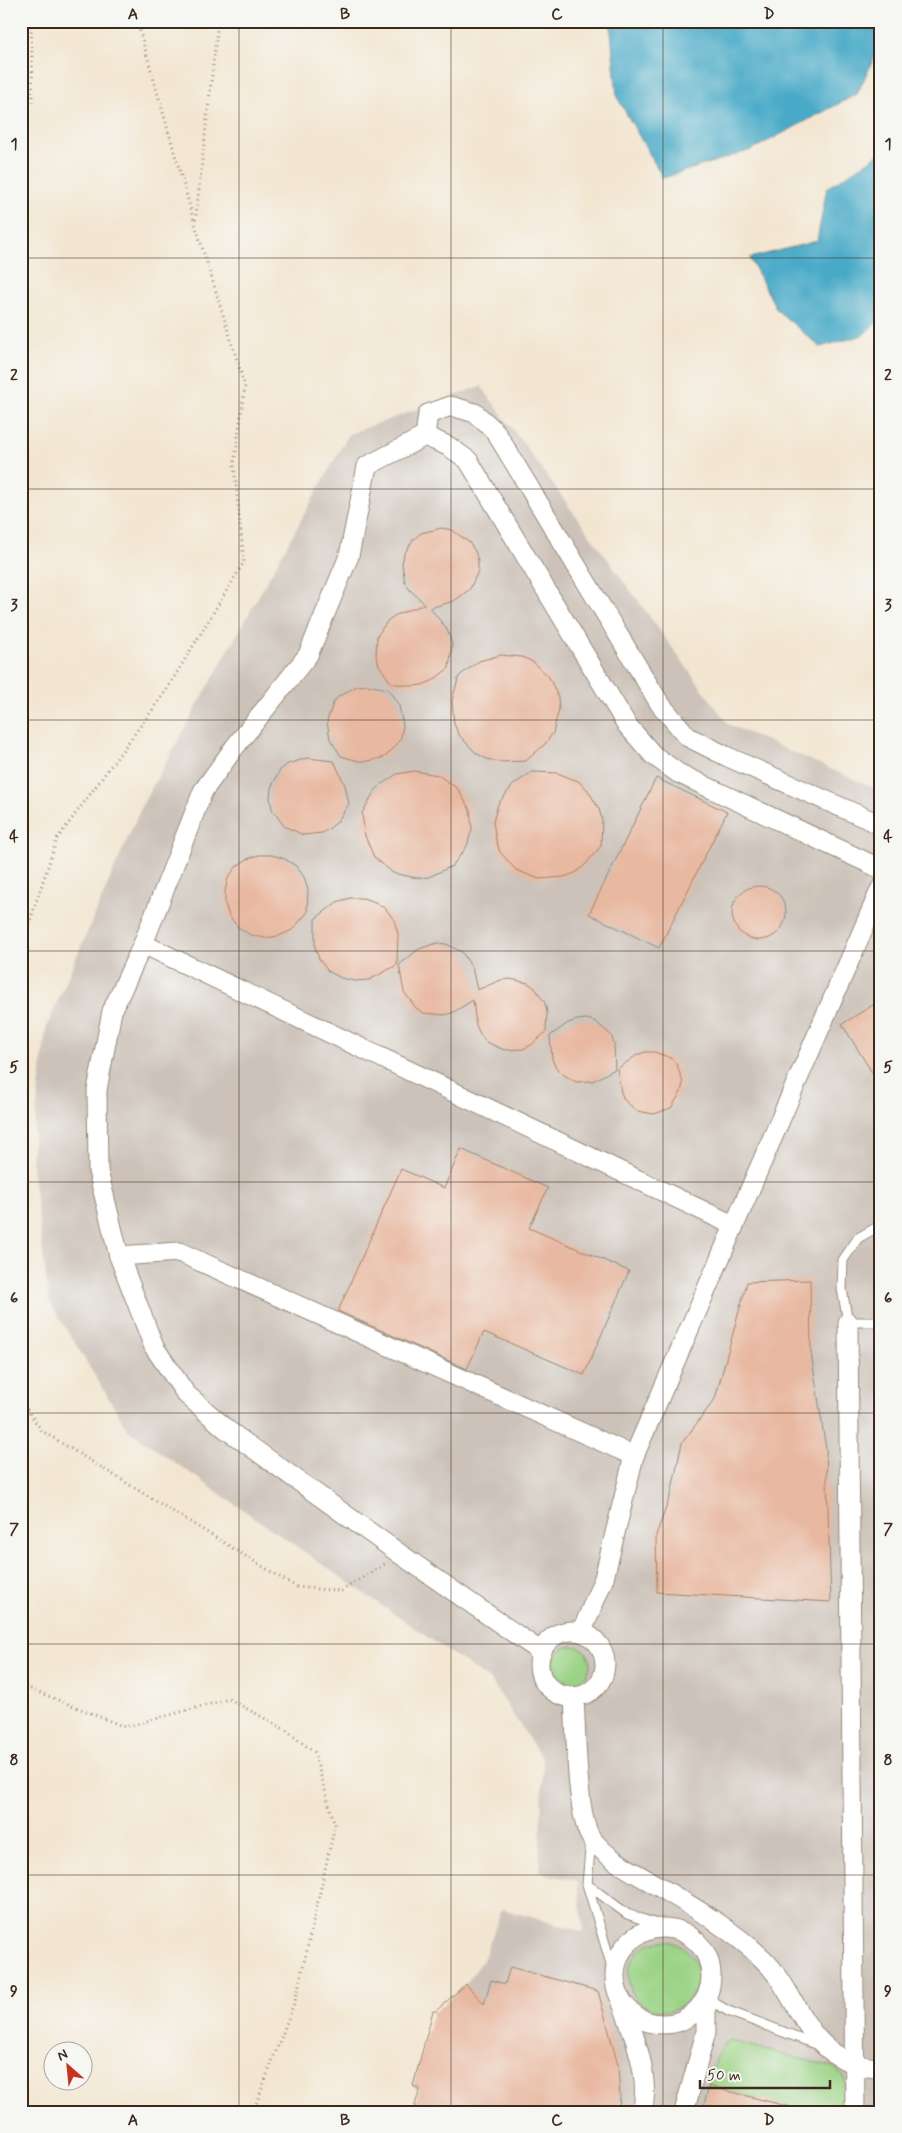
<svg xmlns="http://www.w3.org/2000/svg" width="902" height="2133" font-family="Mynerve,sans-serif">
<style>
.industrial{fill:#ccc2b9}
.green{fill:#9bd386;stroke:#6b7e52}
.water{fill:#49aac8;stroke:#426a73}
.building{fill:#e8b8a0}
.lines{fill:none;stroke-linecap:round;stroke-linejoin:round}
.lane-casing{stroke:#978878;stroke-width:11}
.street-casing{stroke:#978878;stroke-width:21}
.path{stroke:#978878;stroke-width:3;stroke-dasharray:1 4;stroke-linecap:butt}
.lane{stroke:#fff;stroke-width:9}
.street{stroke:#fff;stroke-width:19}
.grid{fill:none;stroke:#3b2a1e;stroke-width:1;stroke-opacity:0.55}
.neatline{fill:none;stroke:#3b2a1e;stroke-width:2}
.grid-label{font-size:16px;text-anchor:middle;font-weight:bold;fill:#3b2a1e}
</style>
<rect width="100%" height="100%" fill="#f6f6f2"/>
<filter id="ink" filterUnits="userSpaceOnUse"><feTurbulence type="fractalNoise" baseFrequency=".02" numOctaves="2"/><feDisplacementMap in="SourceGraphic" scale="10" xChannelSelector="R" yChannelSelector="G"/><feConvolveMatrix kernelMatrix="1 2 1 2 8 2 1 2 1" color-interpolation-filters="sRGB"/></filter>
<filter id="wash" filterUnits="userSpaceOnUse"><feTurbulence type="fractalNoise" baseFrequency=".0096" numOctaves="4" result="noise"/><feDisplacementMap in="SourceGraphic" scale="20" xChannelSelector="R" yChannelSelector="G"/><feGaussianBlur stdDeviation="1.12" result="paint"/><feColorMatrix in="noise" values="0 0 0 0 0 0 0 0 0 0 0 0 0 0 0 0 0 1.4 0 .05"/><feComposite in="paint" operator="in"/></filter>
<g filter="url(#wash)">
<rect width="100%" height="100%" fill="#f3e6d1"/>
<polygon class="industrial" points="481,386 728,724 881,791 881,2112 413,2112 419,2089 413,2086 433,2014 466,1984 483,1960 502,1909 584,1932 577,1881 539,1872 543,1760 491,1681 128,1430 49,1301 31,1159 46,1028 141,807 349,434"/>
<g class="green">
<circle cx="572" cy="1664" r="18"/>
<circle cx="663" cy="1976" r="35"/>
<path d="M731,2041L833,2067L845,2078L846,2112H808L709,2086C713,2071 714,2046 731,2041Z"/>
</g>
<g class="water">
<polygon points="610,21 881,21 881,43 857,94 751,150 663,178 617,97"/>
<polygon points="881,153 881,318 863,335 820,347 777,310 750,258 817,241 827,188"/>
</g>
<g id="blocks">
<g class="building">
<polygon points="442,528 452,530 469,542 475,551 478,561 478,571 470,589 454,601 430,608 446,628 450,637 452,646 449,668 432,681 422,685 412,686 391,683 379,665 376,656 377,636 388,620 396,615 425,604 410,590 405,582 402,564 404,554 414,539 421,533"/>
<polygon points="501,655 522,657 533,662 549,677 558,697 559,709 553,733 545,744 526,761 500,762 487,759 476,753 459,735 454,724 452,700 459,676 479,661"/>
<polygon points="367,685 388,689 399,706 403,726 401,737 396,746 385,757 369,761 359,761 341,756 330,739 327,721 333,703 339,696 357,686"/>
<polygon points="307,758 334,761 345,785 349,804 337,822 330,828 322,833 303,835 284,826 272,809 270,798 271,788 280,770 288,764"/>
<polygon points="414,771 438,775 458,789 470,810 472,829 467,846 452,866 429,877 417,878 393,873 374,857 365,836 362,813 374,792 382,784 397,774"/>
<polygon points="532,772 557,773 578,781 587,789 599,809 602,820 601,846 585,865 575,873 564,877 539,879 516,870 500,852 496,840 493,822 498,804 513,785"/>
<polygon points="656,778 727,812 659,948 589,914"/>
<polygon points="259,855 272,855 285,859 296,866 304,877 308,890 307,913 292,930 279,936 265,938 250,935 238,927 229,916 225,904 225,891 228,878 236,867 247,859"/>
<circle cx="759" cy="913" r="27"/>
<polygon points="350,898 363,898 375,902 386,909 394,920 398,934 397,965 369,980 355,981 341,978 328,971 319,959 315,947 315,919 337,902"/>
<polygon points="437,943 446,944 462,952 472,968 477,990 501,980 510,979 528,983 535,988 545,1003 547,1012 546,1032 531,1045 523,1049 504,1050 486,1042 480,1034 476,1025 473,1000 452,1013 444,1015 424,1013 416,1008 404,992 399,965 419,949"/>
<polygon points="881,1000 881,1087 842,1024"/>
<polygon points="587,1019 596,1022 611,1035 614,1044 615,1069 593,1081 576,1082 561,1073 555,1066 552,1059 550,1036 568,1023 577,1020"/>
<polygon points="645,1052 654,1052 671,1058 677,1065 683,1083 681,1092 671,1108 654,1114 637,1111 624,1100 621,1092 617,1069 637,1055"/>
<polygon points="461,1149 548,1188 529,1228 629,1271 584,1375 484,1332 467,1369 338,1311 401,1169 444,1188"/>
<polygon points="810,1280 811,1353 826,1449 831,1602 657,1592 656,1535 671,1494 682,1443 715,1399 747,1282"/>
<polygon points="510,1967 598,1991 618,2065 620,2098 618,2112 413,2112 420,2089 413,2086 433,2011 436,2011 466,1984 484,2004 491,1980 505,1984"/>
<polygon points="709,2086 790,2107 789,2112 702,2112"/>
</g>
</g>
</g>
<g filter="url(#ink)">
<use href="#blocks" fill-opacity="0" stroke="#978878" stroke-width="1"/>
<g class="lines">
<g class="lane-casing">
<g id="lane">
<polyline points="881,1225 858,1238 843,1260 842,1289 848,1322 881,1322"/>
<polyline points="591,1839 587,1884 615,1977"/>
<polyline points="588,1885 627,1914 668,1928"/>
<polyline points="706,1998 728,2011 818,2045"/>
</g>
</g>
<g class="street-casing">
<g id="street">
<polyline points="425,436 367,466 349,556 308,655 234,748 203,791 143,944 112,1011 97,1090 98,1171 119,1256 154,1347 186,1394 226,1429 400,1554 540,1651"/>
<polyline points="425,436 428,414 451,406 475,413 495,431 660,704 688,737 728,757 881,825"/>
<polyline points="425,436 448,446 468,460 627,725 653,755 678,773 881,869"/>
<polyline points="143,944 733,1225"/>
<polyline points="119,1256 179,1252 634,1456"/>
<polyline points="848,1322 855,2112"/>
<circle cx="572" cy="1664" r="33"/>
<polyline points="582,1631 604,1578 634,1456 881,888"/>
<path d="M574,1697C576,1726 576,1820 592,1839C608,1860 634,1872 656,1885C693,1907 730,1928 762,1958C798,1992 802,2046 855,2064C863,2067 872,2067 881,2069"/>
<circle cx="663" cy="1976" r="48"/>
<path d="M622,2003C634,2034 651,2079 642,2112"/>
<polyline points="684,2112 706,2032 706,1998"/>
</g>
</g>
<g class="path">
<polyline points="31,21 33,106"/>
<polyline points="137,21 194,221"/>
<polyline points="21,948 57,839 164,694 244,562 234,465 245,386 195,224 218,21"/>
<polyline points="21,1401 42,1431 296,1587 341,1591 385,1564"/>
<polyline points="21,1685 125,1727 229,1699 286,1730 314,1752 335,1825 296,1998 253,2112"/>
</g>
<use href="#lane" class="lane"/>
<use href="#street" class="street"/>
</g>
</g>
<path class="grid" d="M239,21V2112M451,21V2112M663,21V2112M21,258H881M21,489H881M21,720H881M21,951H881M21,1182H881M21,1413H881M21,1644H881M21,1875H881"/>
<rect width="902" height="2133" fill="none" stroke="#f6f6f2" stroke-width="55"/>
<g transform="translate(68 2066) rotate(333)"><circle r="24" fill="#f6f6f2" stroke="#aba49d"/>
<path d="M0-4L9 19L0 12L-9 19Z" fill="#c8321e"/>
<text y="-8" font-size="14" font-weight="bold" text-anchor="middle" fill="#3b2a1e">N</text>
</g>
<path d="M700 2080v8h130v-8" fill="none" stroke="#3b2a1e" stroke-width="2.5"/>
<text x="707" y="2080" font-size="15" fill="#3b2a1e" stroke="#f6f6f2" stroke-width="4" paint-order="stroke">50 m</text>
<rect x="28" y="28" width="846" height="2078" class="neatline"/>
<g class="grid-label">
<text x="133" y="19">A</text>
<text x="345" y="19">B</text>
<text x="557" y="19">C</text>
<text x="769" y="19">D</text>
<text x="14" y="149">1</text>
<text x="888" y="149">1</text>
<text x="14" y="380">2</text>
<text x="888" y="380">2</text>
<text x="14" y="610">3</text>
<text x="888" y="610">3</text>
<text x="14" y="841">4</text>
<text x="888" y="841">4</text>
<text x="14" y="1072">5</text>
<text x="888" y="1072">5</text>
<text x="14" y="1303">6</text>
<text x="888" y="1303">6</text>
<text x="14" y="1534">7</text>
<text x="888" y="1534">7</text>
<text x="14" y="1765">8</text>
<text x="888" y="1765">8</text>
<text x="14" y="1996">9</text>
<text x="888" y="1996">9</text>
<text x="133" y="2125">A</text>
<text x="345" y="2125">B</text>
<text x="557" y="2125">C</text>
<text x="769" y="2125">D</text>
</g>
</svg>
